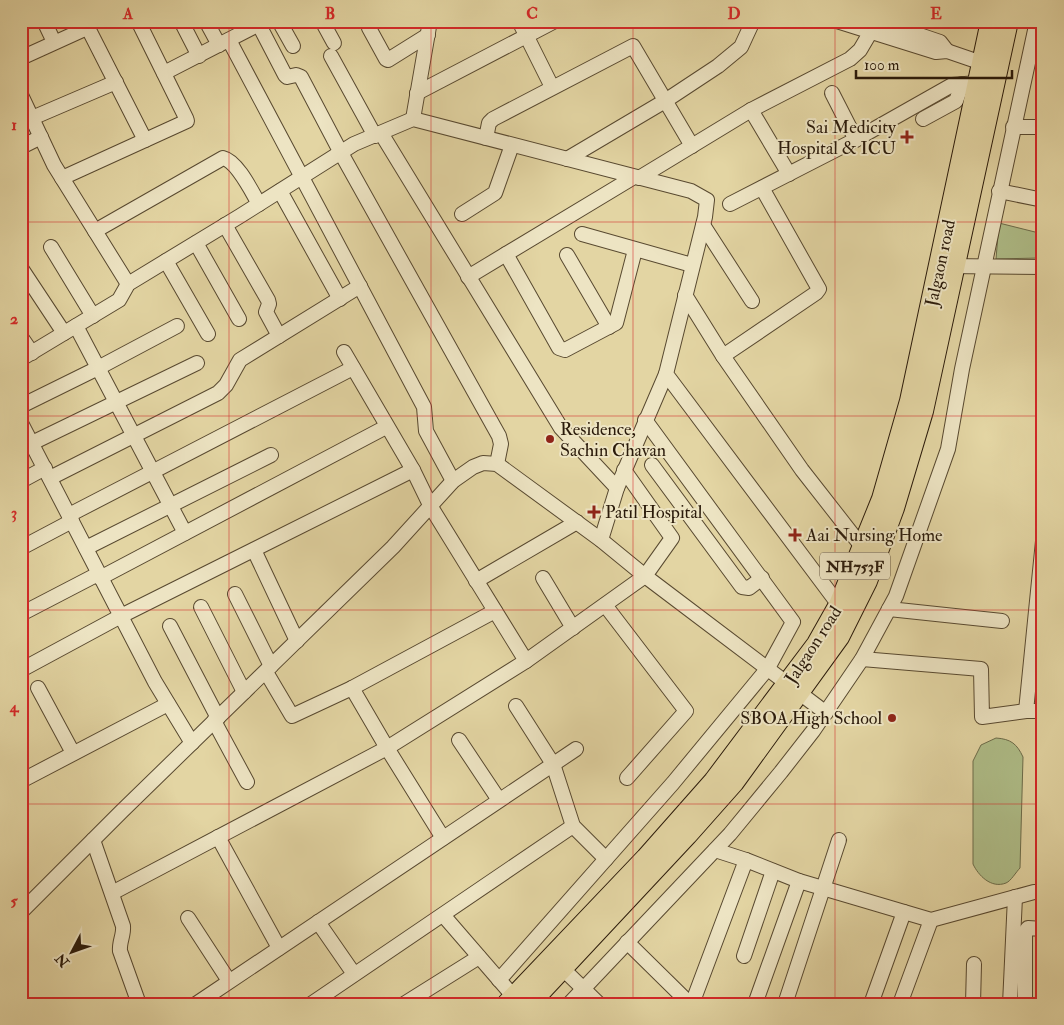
<svg xmlns="http://www.w3.org/2000/svg" width="1064" height="1025" font-family="'IM FELL Double Pica',serif">
<style>
.green{fill:#afbe89;stroke:#6c6c4a}
.lines{fill:none;stroke-linecap:round;stroke-linejoin:round}
.minor-casing{stroke:#584930;stroke-width:16}
.highway-casing{stroke:#2a1a0a;stroke-width:22}
.minor{stroke:#ede4c3;stroke-width:14}
.highway{stroke:#e3d5a3;stroke-width:20}
.grid{fill:none;stroke:#d62828;stroke-width:1;stroke-opacity:0.55}
.poi-dot{fill:#8f2418;stroke:#ede4c3;stroke-width:2}
.labels{text-anchor:middle;stroke-width:4;stroke-linejoin:round;paint-order:stroke}
.shield{fill:#ede4c3;stroke:#645742;stroke-width:1}
.shield-label{font-size:16px;font-weight:bold;fill:#2a1a0a}
.poi-label{font-size:18px;fill:#2a1a0a;stroke:#ede4c3;text-anchor:start}
.street-label{font-size:18px;fill:#2a1a0a;stroke:#ede4c3}
.neatline{fill:none;stroke:#d62828;stroke-width:2}
.grid-label{font-size:16px;text-anchor:middle;font-weight:bold;fill:#d62828}
</style>
<rect width="100%" height="100%" fill="#e3d5a3"/>
<filter id="stains"><feTurbulence type="fractalNoise" baseFrequency=".004" numOctaves="4"/><feColorMatrix values="0 0 0 0 .2 0 0 0 0 .09 0 0 0 0 .02 0 0 0 .5 -.17"/></filter>
<radialGradient id="worn" r=".72"><stop offset=".6" stop-color="#630" stop-opacity="0"/><stop offset="1" stop-color="#630" stop-opacity=".3"/></radialGradient>
<g class="green">
<polygon points="999,223 1039,233 1039,258 996,259"/>
<path d="M996,738C1011,739 1017,744 1023,757L1020,868C1016,872 1011,881 1006,883C991,889 978,875 973,864V761L981,745Z"/>
</g>
<g class="lines">
<g class="minor-casing">
<g id="minor">
<polyline points="44,21 54,42"/>
<polyline points="181,21 199,56"/>
<polyline points="206,21 219,45"/>
<polyline points="279,21 293,46"/>
<polyline points="322,21 334,43"/>
<polyline points="369,21 369,28 386,59 388,60 428,35"/>
<polyline points="519,21 552,87"/>
<polyline points="837,21 936,52 947,51 982,63"/>
<polyline points="878,21 940,42 947,51"/>
<polyline points="259,25 285,75 287,77 296,75 301,77 341,153 499,436 501,444 497,464"/>
<polyline points="229,40 424,407 426,431 453,481"/>
<polyline points="331,56 375,136"/>
<polyline points="21,58 87,28 89,30 145,140"/>
<polyline points="164,73 265,21"/>
<polyline points="417,93 555,21"/>
<polyline points="832,93 856,140"/>
<polyline points="21,95 54,165 128,284"/>
<polyline points="751,110 789,174"/>
<polyline points="32,118 116,82"/>
<polyline points="413,119 430,21"/>
<polyline points="923,119 956,101 962,84"/>
<polyline points="1013,127 1043,127"/>
<polyline points="381,133 561,428 617,488"/>
<polyline points="486,138 489,123 493,119 633,46 692,146"/>
<polyline points="21,147 41,137"/>
<polyline points="567,159 665,101 718,66 741,47 753,21"/>
<polyline points="62,178 187,121 186,118 138,21"/>
<polyline points="639,178 751,110 850,59 860,50 870,33"/>
<polyline points="280,191 340,299"/>
<polyline points="999,191 1043,200"/>
<polyline points="730,204 853,141 952,85 978,83"/>
<polyline points="462,214 495,193 512,145"/>
<polyline points="225,225 268,300 269,304 266,312 279,336"/>
<polyline points="703,225 752,301"/>
<path d="M95,231L223,158C237,161 252,192 259,204"/>
<polyline points="582,234 692,265"/>
<polyline points="196,243 239,319"/>
<polyline points="51,247 93,316"/>
<polyline points="506,254 559,348 565,350 616,323 635,250"/>
<polyline points="567,255 609,327"/>
<polyline points="166,261 208,334"/>
<polyline points="946,266 1043,267"/>
<polyline points="21,268 64,333"/>
<polyline points="468,277 634,177"/>
<polyline points="685,295 723,356 802,470 863,548"/>
<polyline points="76,326 185,533"/>
<polyline points="21,337 32,353"/>
<polyline points="344,352 413,470 431,507 526,661"/>
<polyline points="723,356 816,293 819,289 762,188"/>
<polyline points="21,359 119,300 128,284 133,281 240,216 354,144 413,119 691,191 707,200 705,217 666,374 839,605"/>
<polyline points="21,406 98,368 177,326"/>
<polyline points="21,423 155,682 192,743"/>
<polyline points="32,443 197,363"/>
<polyline points="652,465 742,587 749,588 762,578"/>
<polyline points="50,478 218,393 226,385 240,360 360,286"/>
<polyline points="21,481 45,468"/>
<polyline points="69,515 353,368"/>
<polyline points="601,540 617,488 666,374"/>
<polyline points="21,548 72,521"/>
<polyline points="86,548 271,455"/>
<polyline points="254,550 297,641"/>
<polyline points="100,578 386,427"/>
<polyline points="543,578 573,628"/>
<polyline points="476,581 577,522"/>
<polyline points="235,594 271,666"/>
<polyline points="605,605 686,711 627,778"/>
<polyline points="201,607 244,692"/>
<polyline points="889,609 1002,621"/>
<polyline points="21,614 98,574"/>
<polyline points="170,626 218,718"/>
<polyline points="862,659 981,669 982,717 1026,711 1043,711"/>
<polyline points="21,670 121,616 413,470"/>
<polyline points="266,672 292,716 352,688 495,611"/>
<polyline points="38,688 73,753"/>
<polyline points="352,688 387,748 443,838"/>
<polyline points="516,706 553,764 573,826 606,859"/>
<polyline points="1026,711 1043,541"/>
<polyline points="214,721 247,782"/>
<polyline points="459,740 499,800"/>
<polyline points="21,781 168,704"/>
<polyline points="218,837 279,948"/>
<path d="M93,840L123,926C124,935 119,942 120,951L139,1004"/>
<polyline points="715,850 746,860 799,881 931,920 1034,892 1043,892"/>
<polyline points="112,893 387,748 526,661 645,576 672,538 624,470"/>
<polyline points="21,912 122,811 393,547 453,481 473,467 483,463 497,464 601,540 645,576 826,713"/>
<polyline points="443,915 514,997"/>
<polyline points="188,918 229,981"/>
<polyline points="318,922 354,974"/>
<polyline points="627,942 690,1004"/>
<polyline points="744,956 773,871"/>
<polyline points="562,968 599,1004"/>
<polyline points="499,980 673,783 768,668 793,622 645,420"/>
<polyline points="196,1004 576,749"/>
<polyline points="311,1004 573,826"/>
<polyline points="404,1004 479,957"/>
<polyline points="569,1004 730,834 781,772 813,731 862,659 896,596 948,449 962,369 1037,21"/>
<polyline points="692,1004 746,860"/>
<polyline points="755,1004 799,881"/>
<polyline points="785,1004 839,840"/>
<polyline points="871,1004 904,912"/>
<polyline points="900,1004 931,920"/>
<polyline points="973,1004 974,964"/>
<polyline points="1010,1004 1015,897"/>
<polyline points="1025,1004 1025,932 1028,928 1043,929"/>
</g>
</g>
<g class="highway-casing">
<g id="highway">
<polyline points="507,1004 646,858 714,781 817,644 839,605 882,499 910,401 991,21"/>
<polyline points="529,1004 687,835 734,782 839,637 867,581 894,508 923,411 1008,21"/>
</g>
</g>
<use href="#minor" class="minor"/>
<use href="#highway" class="highway"/>
</g>
<path class="grid" d="M229,21V1004M431,21V1004M633,21V1004M835,21V1004M21,222H1043M21,416H1043M21,610H1043M21,804H1043"/>
<g class="poi-dot">
<path d="M904.5 129.5h5v5h5v5h-5v5h-5v-5h-5v-5h5z"/>
<circle cx="550" cy="439" r="5"/>
<path d="M591.5 504.5h5v5h5v5h-5v5h-5v-5h-5v-5h5z"/>
<path d="M792.5 527.5h5v5h5v5h-5v5h-5v-5h-5v-5h5z"/>
<circle cx="892" cy="718" r="5"/>
</g>
<g class="labels">
<rect class="shield" x="820" y="552.5" width="70" height="27" rx="4"/>
<g class="shield-label">
<text x="855" y="572">NH753F</text>
</g>
<g class="poi-label">
<text x="896" y="133" text-anchor="end">Sai Medicity<tspan x="896" dy="21">Hospital &amp; ICU</tspan></text>
<text x="560" y="435">Residence,<tspan x="560" dy="21">Sachin Chavan</tspan></text>
<text x="605" y="518">Patil Hospital</text>
<text x="806" y="541">Aai Nursing Home</text>
<text x="882" y="724" text-anchor="end">SBOA High School</text>
</g>
<g class="street-label">
<text transform="translate(940 263) rotate(-78)" y="6">Jalgaon road</text>
<text transform="translate(813 645) rotate(-57)" y="6">Jalgaon road</text>
</g>
</g>
<rect width="1064" height="1025" fill="none" stroke="#e3d5a3" stroke-width="55"/>
<g transform="translate(72 952) rotate(229)" stroke="#ede4c3" stroke-width="4" paint-order="stroke">
<path d="M0-4L9 19L0 12L-9 19Z" fill="#2a1a0a"/>
<text y="-8" font-size="14" font-weight="bold" text-anchor="middle" fill="#2a1a0a">N</text>
</g>
<path d="M856 70v8h156v-8" fill="none" stroke="#2a1a0a" stroke-width="2.5"/>
<text x="864" y="70" font-size="15" fill="#2a1a0a" stroke="#ede4c3" stroke-width="4" paint-order="stroke">100 m</text>
<rect x="28" y="28" width="1008" height="970" class="neatline"/>
<g class="grid-label">
<text x="128" y="19">A</text>
<text x="330" y="19">B</text>
<text x="532" y="19">C</text>
<text x="734" y="19">D</text>
<text x="936" y="19">E</text>
<text x="14" y="130">1</text>
<text x="14" y="324">2</text>
<text x="14" y="518">3</text>
<text x="14" y="712">4</text>
<text x="14" y="906">5</text>
</g>
<rect width="100%" height="100%" filter="url(#stains)"/>
<rect width="100%" height="100%" fill="url(#worn)"/>
</svg>
